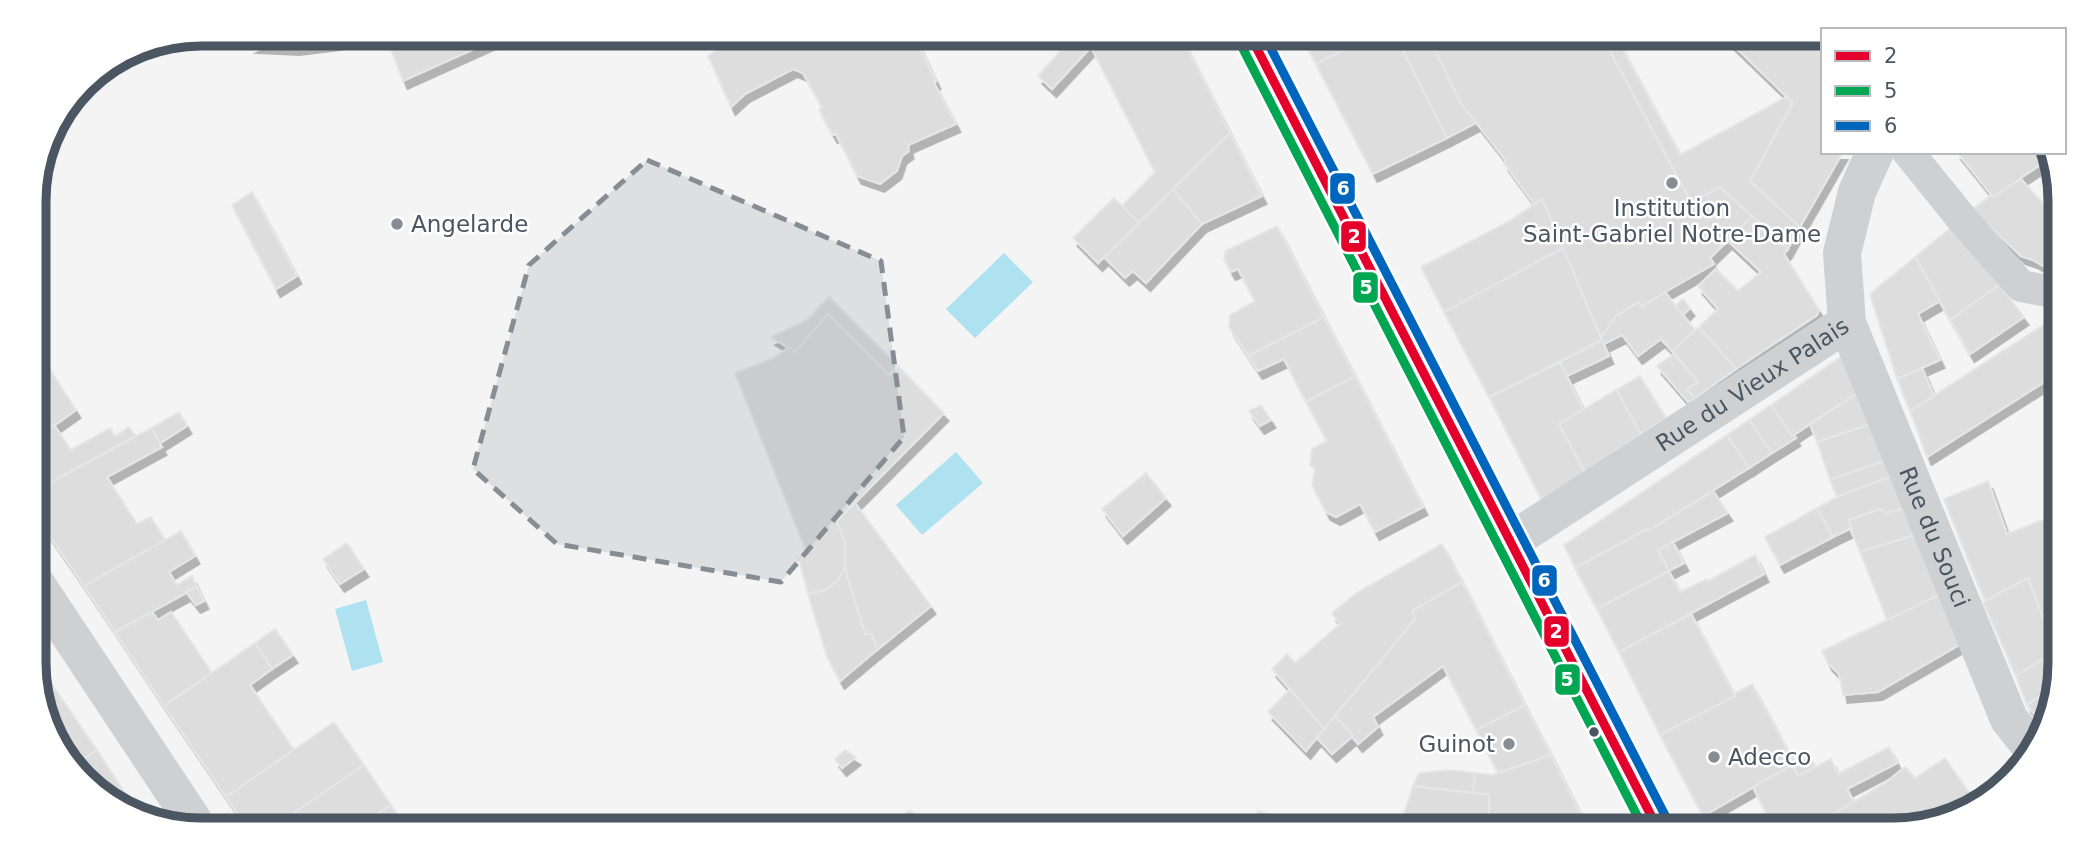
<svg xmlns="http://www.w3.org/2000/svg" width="2094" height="864" font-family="'DejaVu Sans',sans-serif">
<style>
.water{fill:#aee2f0}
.building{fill:#ddddde;stroke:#e5e6e7;stroke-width:2;filter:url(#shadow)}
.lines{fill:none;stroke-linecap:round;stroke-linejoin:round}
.service{stroke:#ced0d2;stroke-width:32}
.minor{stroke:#ced0d2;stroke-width:38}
.primary{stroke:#caced1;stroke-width:38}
.bus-1-casing{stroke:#fff;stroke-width:14}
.bus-2-casing{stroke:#fff;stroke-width:14}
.bus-3-casing{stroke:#fff;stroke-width:14}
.bus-1{stroke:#e4002b;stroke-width:9}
.bus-2{stroke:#00a651;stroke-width:9}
.bus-3{stroke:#0065bd;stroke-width:9}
.marked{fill:#868d94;fill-opacity:0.2;stroke:#868d94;stroke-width:5;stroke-dasharray:14 9;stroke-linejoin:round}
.poi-dot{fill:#868d94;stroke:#fff;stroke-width:2.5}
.bus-dot{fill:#4a5661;stroke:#fff;stroke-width:2.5}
.labels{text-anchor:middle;stroke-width:5;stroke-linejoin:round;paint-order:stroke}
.poi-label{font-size:23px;fill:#4a5661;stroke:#fff;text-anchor:start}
.street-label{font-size:23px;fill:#4a5661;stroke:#fff}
.rim{fill:none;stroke:#4a5661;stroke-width:9}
.line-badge{stroke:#fff;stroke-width:2.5}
.badge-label{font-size:19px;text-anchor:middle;font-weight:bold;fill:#fff}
</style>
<defs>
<filter id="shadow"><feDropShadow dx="4.5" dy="8" stdDeviation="0" flood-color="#0004"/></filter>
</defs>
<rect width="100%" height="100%" fill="#f4f4f4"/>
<g class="water">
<polygon points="1004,253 1033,282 975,338 946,309"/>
<polygon points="956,452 983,483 922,535 896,505"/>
<polygon points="366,600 383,662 352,671 335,609"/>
</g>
<g class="building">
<polygon points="274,34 336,34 337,42 295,47 252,45"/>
<polygon points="385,34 492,35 494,40 403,81"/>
<polygon points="737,36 911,37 913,41 916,40 936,81 934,83 956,124 908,145 909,151 902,156 897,171 880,184 857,176 836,134 833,135 819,110 822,107 803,73 793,69 745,94 731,107 708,56"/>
<polygon points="1071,38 1182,38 1230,133 1139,223 1122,206 1155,172 1091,47 1052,89 1038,76"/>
<polygon points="1303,39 1364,39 1316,64"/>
<polygon points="1364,39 1402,39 1398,41 1447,138 1373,174 1316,64"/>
<polygon points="1402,39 1430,40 1460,102 1476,123 1447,138 1398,41"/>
<polygon points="1430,40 1604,40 1691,202 1720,187 1753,216 1710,258 1714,264 1665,292 1642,307 1639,302 1616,316 1601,338 1542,199 1534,204 1504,163 1506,161 1460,102"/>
<polygon points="1604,40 1618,41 1680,155 1786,97 1793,103 1750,181 1800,227 1788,249 1720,187 1691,202"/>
<polygon points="1729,41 1823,42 1823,152 1843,152 1800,227 1750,181 1793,103"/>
<polygon points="1230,133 1262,196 1202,224 1173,189"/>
<polygon points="1957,152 2048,152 2050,158 1993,197"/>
<polygon points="2021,179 2059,221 2058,247 2050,255 2053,263 2047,268 2033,260 2021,256 1972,210 1991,195 1993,197"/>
<polygon points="1173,189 1202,224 1146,283 1133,271 1125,278 1104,257"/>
<polygon points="252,192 297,276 276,289 232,205"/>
<polygon points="1114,198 1139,223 1098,263 1073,238"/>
<polygon points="1542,199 1563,248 1444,312 1421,267 1508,222"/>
<polygon points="1753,216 1788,249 1784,254 1819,310 1817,315 1736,369 1699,327 1718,309 1698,286 1716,269 1738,291 1761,272 1728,241"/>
<polygon points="1277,226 1324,317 1248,356 1229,327 1230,315 1255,301 1238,269 1231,272 1224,259 1226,251"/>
<polygon points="1953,226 1999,285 1950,320 1915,257"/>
<polygon points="1563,248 1602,340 1489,397 1444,312"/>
<polygon points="1915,257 1940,301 1918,314 1940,360 1897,379 1871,298 1871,293"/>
<polygon points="1999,285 2024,317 1970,354 1950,320"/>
<polygon points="1665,292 1695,330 1672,351 1661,339 1638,356 1622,335 1604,344 1601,338 1616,316 1639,302 1642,307"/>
<polygon points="829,297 898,366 889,375 828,314 795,352 771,337 807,320"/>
<polygon points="1683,299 1690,308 1683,315 1675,306"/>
<polygon points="828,314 889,375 898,366 944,413 837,521 845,543 845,569 836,582 825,590 808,594 799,560 806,551 735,373 774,358 789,347 795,352"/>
<polygon points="2057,316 2057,374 1927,457 1910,411"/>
<polygon points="1324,317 1355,376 1306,402 1284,359 1258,371 1248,356"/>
<polygon points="1699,327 1736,369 1695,398 1687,389 1698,382 1672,351"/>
<polygon points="1602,340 1609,356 1567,376 1560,362"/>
<polygon points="40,354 76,410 35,439 35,357"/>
<polygon points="1674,354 1698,382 1687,389 1695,398 1688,402 1657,366"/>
<polygon points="1842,356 1859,392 1792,436 1771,405"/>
<polygon points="1560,362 1583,409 1559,424 1586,475 1541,499 1489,397"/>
<polygon points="1922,368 1934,396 1910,411 1897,379"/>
<polygon points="1355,376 1423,507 1375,532 1360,504 1336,517 1326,512 1312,485 1315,469 1310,465 1312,449 1327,441 1306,402"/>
<polygon points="1640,376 1666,418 1641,434 1616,390"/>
<polygon points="1616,390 1641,434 1585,472 1559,424"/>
<polygon points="1859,392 1871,424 1817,442 1810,424"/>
<polygon points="1261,405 1271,420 1260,426 1249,411"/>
<polygon points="1771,405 1792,436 1794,435 1796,438 1772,453 1749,420"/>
<polygon points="179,412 187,426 160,443 151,428"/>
<polygon points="1749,420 1772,453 1749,468 1727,435"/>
<polygon points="1871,424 1886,460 1830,480 1817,442"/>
<polygon points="54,425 71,450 110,428 115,436 129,427 136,436 35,491 35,439"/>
<polygon points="151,428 162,447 107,477 137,524 151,517 165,540 84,586 35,515 35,491"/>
<polygon points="1727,435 1749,468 1648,531 1647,529 1575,568 1564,545"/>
<polygon points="1886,460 1892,476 1837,497 1830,480"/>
<polygon points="1146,473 1166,498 1123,536 1102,509"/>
<polygon points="1892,476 1905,508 1887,513 1880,509 1849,520 1852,528 1833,537 1817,508 1837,497"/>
<polygon points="1988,481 2007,534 2045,519 2054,540 2053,644 2028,578 1985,601 1968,560 1944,499"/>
<polygon points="1713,491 1728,513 1658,550 1669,571 1597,609 1575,568 1647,529 1648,531"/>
<polygon points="855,503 931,606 877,650 872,634 865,634 845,569 845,543 837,521"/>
<polygon points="1817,508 1833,537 1780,565 1765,537"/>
<polygon points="1905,508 1915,535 1860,552 1850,528 1852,528 1849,520 1880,509 1887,513"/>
<polygon points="181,531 195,556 169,572 177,585 192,576 197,587 115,632 84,586"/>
<polygon points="1915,535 1939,595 1887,620 1860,552"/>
<polygon points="1673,542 1684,563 1669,571 1658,550"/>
<polygon points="347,543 364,569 340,584 323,559"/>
<polygon points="1442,544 1462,582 1412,611 1415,619 1324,729 1272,669 1287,654 1295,663 1340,624 1332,613 1355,594"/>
<polygon points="1755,555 1764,574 1619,652 1597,609 1669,571 1680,592 1707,579 1708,581"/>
<polygon points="845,569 865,634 872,634 877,650 840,681 827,657 808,594 825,590 836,582"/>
<polygon points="2028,578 2053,644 2053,653 2016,676 1983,602"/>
<polygon points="1462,582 1525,705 1476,730 1443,666 1373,717 1378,727 1358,744 1335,716 1415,619 1412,611"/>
<polygon points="197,587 204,601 196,605 186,592"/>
<polygon points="1939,595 1964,642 1878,692 1843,695 1839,674 1828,663 1822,651"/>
<polygon points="152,612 158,620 171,612 212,673 164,706 115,632"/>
<polygon points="1691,614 1735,696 1660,735 1619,652"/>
<polygon points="275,629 293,655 272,669 255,643"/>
<polygon points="255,643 272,669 250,685 294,750 226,797 164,706"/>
<polygon points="2053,653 2052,688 2027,705 2016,676"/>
<polygon points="47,677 97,750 71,767 36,696 36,684"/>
<polygon points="1752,684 1795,764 1809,756 1816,767 1798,776 1792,765 1703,816 1660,735 1735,696 1734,694"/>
<polygon points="2052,688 2052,718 2045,728 2027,705"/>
<polygon points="1290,689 1324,729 1306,751 1268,712"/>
<polygon points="1525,705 1551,755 1498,773 1476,730"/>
<polygon points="1335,716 1353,736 1332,754 1317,738"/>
<polygon points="334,722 364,765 281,822 243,822 226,797"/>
<polygon points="1889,747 1897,763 1847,789 1854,802 1807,830 1774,830 1753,787 1792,765 1798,776 1831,759 1838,774"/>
<polygon points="97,750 125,793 114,800 74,774 71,767"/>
<polygon points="845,750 856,757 842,768 835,759"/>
<polygon points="1551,755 1587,827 1562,829 1489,826 1489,795 1473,793 1475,773 1492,775"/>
<polygon points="1945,758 1975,801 1964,808 1904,830 1824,830 1819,823 1888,781 1905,767 1915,778"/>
<polygon points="364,765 391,805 364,823 281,822"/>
<polygon points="1450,770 1475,773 1473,793 1413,786 1419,773"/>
<polygon points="1413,786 1489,795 1489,826 1518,829 1399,828"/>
<polygon points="125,793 143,819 114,800"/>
<polygon points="391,805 403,823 364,823"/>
<polygon points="910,810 924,826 890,825"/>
<polygon points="1258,811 1310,827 1253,827"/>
</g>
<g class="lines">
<polyline class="service" points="1908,152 1963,220 2021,286 2058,293"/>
<g class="minor">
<path id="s1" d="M1875,152L1857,192L1842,253L1847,323L2009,719L2031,747"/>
<path id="s2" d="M1510,542L1847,323"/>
<polyline points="36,584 194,822"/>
</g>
<polyline class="primary" points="1252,39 1658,829"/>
<g class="bus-1-casing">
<polyline id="bus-1" points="1252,39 1658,829"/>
</g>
<g class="bus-2-casing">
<polyline id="bus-2" points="1241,45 1644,829"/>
</g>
<g class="bus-3-casing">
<polyline id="bus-3" points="1266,39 1669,823"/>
</g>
<use href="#bus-1" class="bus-1"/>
<use href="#bus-2" class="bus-2"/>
<use href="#bus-3" class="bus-3"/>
</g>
<path class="marked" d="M647,160L881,261L904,437L781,582L557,544L473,469L529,265Z"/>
<g class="poi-dot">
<circle cx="1672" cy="183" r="7"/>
<circle cx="397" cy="224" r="7"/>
<circle cx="1509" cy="744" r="7"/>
<circle cx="1714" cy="757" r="7"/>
</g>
<circle class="bus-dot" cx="1594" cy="732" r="6"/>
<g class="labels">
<g class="poi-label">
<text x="1672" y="216" text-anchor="middle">Institution<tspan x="1672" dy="26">Saint-Gabriel Notre-Dame</tspan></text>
<text x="411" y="232">Angelarde</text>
<text x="1495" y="752" text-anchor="end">Guinot</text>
<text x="1728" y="765">Adecco</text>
</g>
<g class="street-label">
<text dy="8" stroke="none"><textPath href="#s2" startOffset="289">Rue du Vieux Palais</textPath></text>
<text dy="8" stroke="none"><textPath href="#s1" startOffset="408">Rue du Souci</textPath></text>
</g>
</g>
<path d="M0 0H2094V864H0ZM201 46H1893A155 155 0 0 1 2048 201V663A155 155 0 0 1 1893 818H201A155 155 0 0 1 46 663V201A155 155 0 0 1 201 46Z" fill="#fff" fill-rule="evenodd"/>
<path class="rim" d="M201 46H1893A155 155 0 0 1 2048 201V663A155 155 0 0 1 1893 818H201A155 155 0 0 1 46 663V201A155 155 0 0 1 201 46Z"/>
<g class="line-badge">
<rect x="1329" y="172" width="27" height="33" rx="7" fill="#0065bd"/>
<rect x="1340" y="220" width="27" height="33" rx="7" fill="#e4002b"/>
<rect x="1352" y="271" width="27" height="33" rx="7" fill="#00a651"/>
<rect x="1531" y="564" width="27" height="33" rx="7" fill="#0065bd"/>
<rect x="1543" y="615" width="27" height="33" rx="7" fill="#e4002b"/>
<rect x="1554" y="663" width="27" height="33" rx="7" fill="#00a651"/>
</g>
<g class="badge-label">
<text x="1343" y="195">6</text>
<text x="1354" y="243">2</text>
<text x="1366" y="294">5</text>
<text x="1544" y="587">6</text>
<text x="1556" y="638">2</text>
<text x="1567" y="686">5</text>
</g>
<rect x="1821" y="28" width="245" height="126" fill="#ffffff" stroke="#b7bbc0" stroke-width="2"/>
<rect x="1835" y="51" width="35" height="10" fill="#e4002b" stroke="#b7bbc0" stroke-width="2"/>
<text x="1884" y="63" font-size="21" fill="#4a5661">2</text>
<rect x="1835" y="86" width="35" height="10" fill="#00a651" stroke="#b7bbc0" stroke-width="2"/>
<text x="1884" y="98" font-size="21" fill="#4a5661">5</text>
<rect x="1835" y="121" width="35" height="10" fill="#0065bd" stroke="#b7bbc0" stroke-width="2"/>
<text x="1884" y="133" font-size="21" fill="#4a5661">6</text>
</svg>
